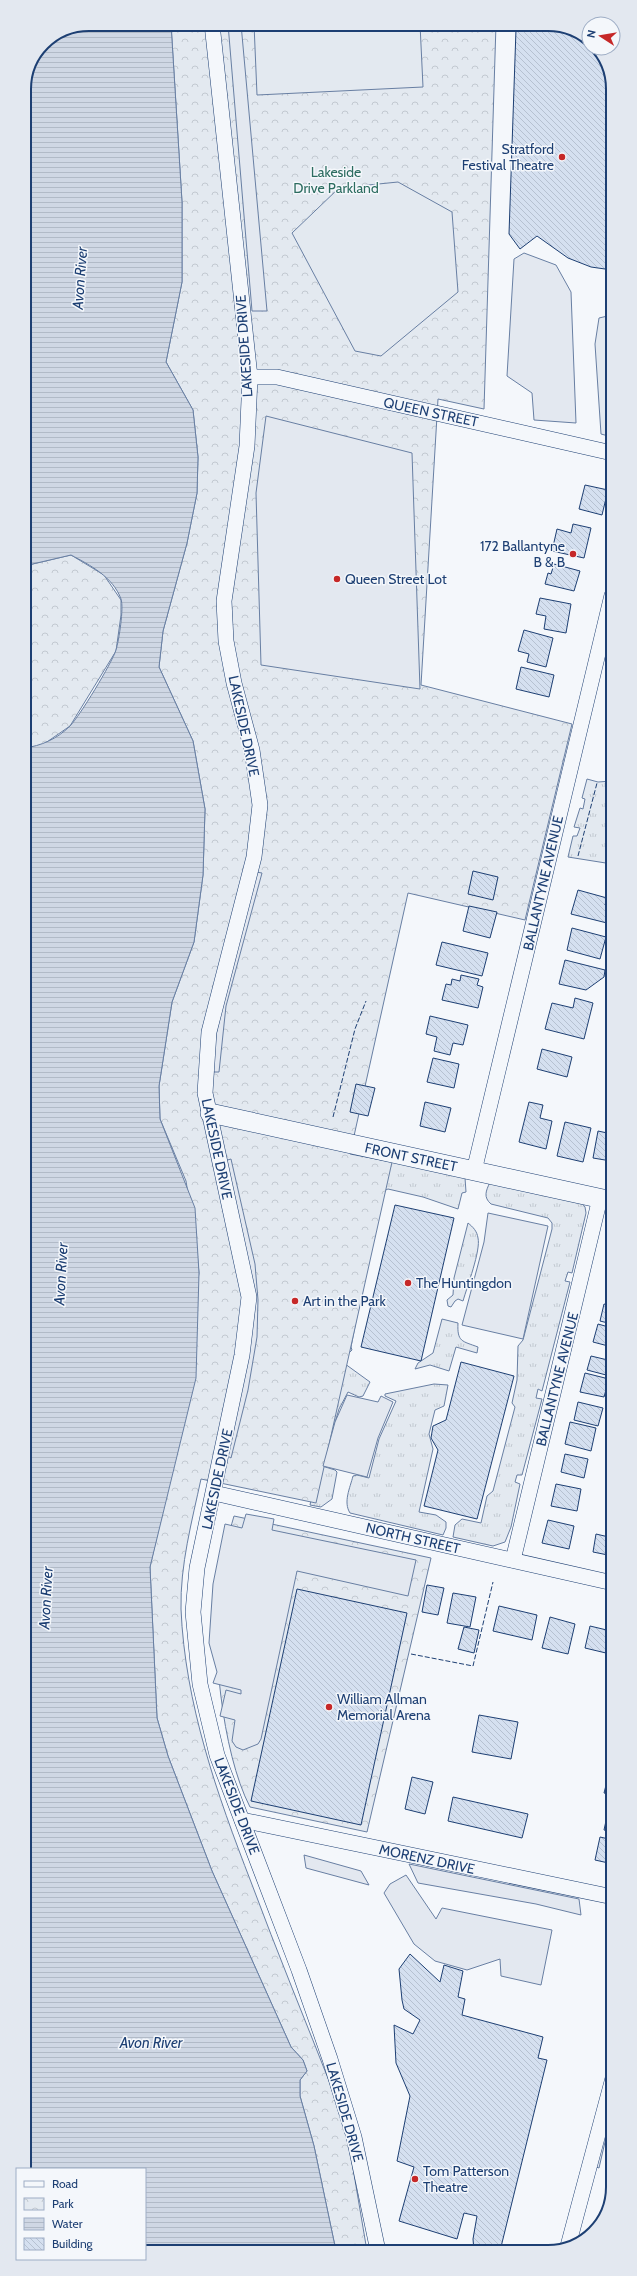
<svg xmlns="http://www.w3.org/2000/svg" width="637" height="2276" font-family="Cabin,sans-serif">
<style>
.grass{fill:url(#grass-tufts);stroke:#687fa3}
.park{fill:url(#park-crowns);stroke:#687fa3}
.garden{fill:#e3e9f0;stroke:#687fa3}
.parking{fill:#e3e8f0;stroke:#687fa3}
.water{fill:url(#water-rules);stroke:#687fa3}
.building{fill:url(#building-back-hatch);stroke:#1d3f73}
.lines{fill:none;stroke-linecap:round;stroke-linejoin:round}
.minor-casing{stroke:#1d3f73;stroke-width:16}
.tertiary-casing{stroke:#1d3f73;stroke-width:20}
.minor{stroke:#f4f7fb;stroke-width:15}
.tertiary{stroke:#f4f7fb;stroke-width:19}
.fence{stroke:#1d3f73;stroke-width:1;stroke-dasharray:5 2;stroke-linecap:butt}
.poi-dot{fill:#c62828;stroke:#f4f7fb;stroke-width:1.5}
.labels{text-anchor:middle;stroke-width:3;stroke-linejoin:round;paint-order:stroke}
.poi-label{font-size:14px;fill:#1d3f73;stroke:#f4f7fb;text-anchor:start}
.park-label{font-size:14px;fill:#2c6c60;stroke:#f4f7fb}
.street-label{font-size:14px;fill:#1d3f73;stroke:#f4f7fb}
.water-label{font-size:15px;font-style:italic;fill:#1d3f73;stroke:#f4f7fb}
.rim{fill:none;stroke:#1d3f73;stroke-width:2}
</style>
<defs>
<pattern id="grass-tufts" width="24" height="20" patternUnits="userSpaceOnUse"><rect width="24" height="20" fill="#e3e9f0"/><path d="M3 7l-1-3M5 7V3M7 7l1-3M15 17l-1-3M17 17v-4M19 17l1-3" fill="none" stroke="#c2c9d1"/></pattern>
<pattern id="park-crowns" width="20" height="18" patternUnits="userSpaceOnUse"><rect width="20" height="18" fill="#e3e9f0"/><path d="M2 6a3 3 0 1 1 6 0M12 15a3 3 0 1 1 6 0" fill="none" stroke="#c2c9d1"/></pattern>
<pattern id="water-rules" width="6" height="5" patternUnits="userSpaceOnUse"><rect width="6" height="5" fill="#cfd7e4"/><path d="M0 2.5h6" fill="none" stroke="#b1bac7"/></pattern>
<pattern id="building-back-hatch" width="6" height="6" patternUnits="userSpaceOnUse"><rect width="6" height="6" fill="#d5e0f0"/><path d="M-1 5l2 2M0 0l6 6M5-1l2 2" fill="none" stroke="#b6c1d1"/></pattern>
</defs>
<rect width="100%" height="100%" fill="#f4f7fb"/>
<g class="grass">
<polygon points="587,779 598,782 612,781 612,864 568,857 573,836 577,836 580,828 574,827 580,808 583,809 585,799 582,798"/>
<polygon points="382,1159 465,1178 466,1192 462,1193 458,1209 423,1197 388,1189 381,1192 351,1347 352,1350 341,1361 370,1382 363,1396 359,1397 348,1392 339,1409 322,1466 335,1470 337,1472 332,1499 321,1507 310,1505"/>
<path d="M490,1182L581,1202L585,1207L586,1213L572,1273L568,1272L565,1281L570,1282L542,1391L538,1389L536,1398L542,1399L522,1475H517L515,1482L520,1484L511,1527L505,1542L493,1546L453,1537L455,1525L462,1519L481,1523L487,1496L493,1491L515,1407L512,1403L517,1380L518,1346L523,1340L552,1229V1223L548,1218L491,1204C483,1197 486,1191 490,1182Z"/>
<path d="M468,1223C473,1227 477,1231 478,1238C481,1250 467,1287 463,1301L458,1299L455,1301L451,1307L448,1306L447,1300L453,1295L454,1278Z"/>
<path d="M442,1319L458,1323C457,1342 462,1341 478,1347L477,1353L456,1347L449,1371L430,1365L415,1369L418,1363L433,1353Z"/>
<path d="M434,1384L448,1385L444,1406L435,1410L429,1434L433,1449L419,1512L436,1515L446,1522V1528L443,1535L350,1513C343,1502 350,1488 353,1476L357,1475L369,1478L379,1439L396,1401L385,1396V1394Z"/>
</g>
<g class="park">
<path d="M171,24H496L484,409L438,399L421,685L572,724L525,920L408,893L350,1154L392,1162L316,1503L201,1479C192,1521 180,1565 181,1609C185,1704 217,1794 251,1882C277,1952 306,2022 333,2091L347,2133L367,2251H336L314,2146L300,2096V2080L307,2071L303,2060L291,2047L212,1871L168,1756L157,1718L150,1567L164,1505L199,1273L196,1243L186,1181L160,1119L159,1086L172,1002L194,942L203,875L205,809L193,741L159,667L163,631L187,543L197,493L198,457L193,410L166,362L182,282V202Z"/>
<polygon points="71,555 104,575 121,600 121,615 116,651 70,726 41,746 24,748 24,566"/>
<path d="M234,1516L431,1558L367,1832L250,1807C221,1751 212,1641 217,1577C219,1557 229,1535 234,1516Z"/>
</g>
<g class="garden">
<polygon points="254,24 420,24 423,87 257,95"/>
<polygon points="398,182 452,212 458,292 381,356 355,351 292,233 339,188"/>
<polygon points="612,315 612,437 601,434 595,344 599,318"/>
</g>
<g class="parking">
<polygon points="228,24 241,24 267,311 252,311"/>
<polygon points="524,253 556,265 571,292 576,423 534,420 532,393 507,376 514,259"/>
<polygon points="266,416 412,453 420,689 261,665 256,493"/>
<polygon points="256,872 262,873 226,1006 219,1072 211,1072 217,1029"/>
<polygon points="231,1159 255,1264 258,1300 257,1337 248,1390 231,1458 226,1455 251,1336 224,1161"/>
<polygon points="488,1213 548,1226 523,1339 462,1325 484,1242"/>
<polygon points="347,1395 378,1402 381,1396 393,1402 378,1438 367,1477 323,1466 335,1422"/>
<polygon points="246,1514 274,1519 272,1530 416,1560 408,1596 297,1571 261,1739 258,1744 243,1750 236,1747 232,1741 235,1720 220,1716 226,1690 241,1694 241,1690 213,1683 217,1672 209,1643 213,1584 225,1524 242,1528"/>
<polygon points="304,1855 361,1871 369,1885 306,1868"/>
<polygon points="409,1864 579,1899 581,1915 536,1904 418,1883"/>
<polygon points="406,1875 436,1919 442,1908 552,1930 541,1985 501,1976 500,1959 467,1970 435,1961 414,1944 384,1893 390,1884"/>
<polygon points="606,2115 611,2116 599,2168 593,2166"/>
</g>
<path class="water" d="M89,24H171L182,202V282L166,362L193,410L198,457L197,493L187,543L163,631L159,667L193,741L205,809L203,875L194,942L172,1002L159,1086L160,1119L195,1208L199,1273L196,1378L150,1567L157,1718L168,1756L212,1871L291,2047L303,2060L307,2071L300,2080V2096L314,2146L336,2251L145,2252V2169H25L24,748C41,746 57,739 70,726C79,717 112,663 116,650C119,640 124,608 121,599C113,577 90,565 71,555L24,566V88L43,43Z"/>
<g class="building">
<polygon points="516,29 570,31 589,39 589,48 596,48 603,61 607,80 612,79 612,270 591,267 568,258 537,236 520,249 509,234"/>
<polygon points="585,485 608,490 602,515 579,509"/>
<polygon points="573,524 591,528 584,558 552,551 557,529 571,533"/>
<polygon points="554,564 580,571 574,591 545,584 548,573 551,574"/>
<polygon points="540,598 571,604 566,633 544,629 546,616 536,614"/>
<polygon points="524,630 553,638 546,667 527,662 529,654 518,651"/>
<polygon points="521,667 554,675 549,697 516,689"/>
<polygon points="473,871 498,877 493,900 468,894"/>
<polygon points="578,890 607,898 605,905 612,907 611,924 571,914"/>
<polygon points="469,906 497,912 490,938 463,931"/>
<polygon points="572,928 606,937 600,959 567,950"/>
<polygon points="442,942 488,953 482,976 436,965"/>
<polygon points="565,960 605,970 604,977 586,990 559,984"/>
<polygon points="461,975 479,979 477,985 483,987 478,1008 442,1000 446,984 451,985 452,979 460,981"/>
<polygon points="575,998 593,1003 584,1039 545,1029 552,1003 573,1008"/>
<polygon points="430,1016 468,1025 463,1045 453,1043 450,1055 434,1051 437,1037 426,1034"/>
<polygon points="542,1049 572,1057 567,1077 537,1069"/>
<polygon points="433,1058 459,1064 454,1088 427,1082"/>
<polygon points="356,1084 375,1088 368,1116 350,1112"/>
<polygon points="425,1102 451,1108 445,1132 420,1126"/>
<polygon points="529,1102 543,1105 540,1118 552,1121 546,1149 519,1142"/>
<polygon points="565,1122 591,1128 583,1162 557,1156"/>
<polygon points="598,1131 612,1134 611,1161 593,1158"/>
<polygon points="395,1205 454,1218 421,1361 361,1347"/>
<polygon points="604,1304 612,1306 612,1324 600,1321"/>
<polygon points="598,1324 612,1328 612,1347 593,1342"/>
<polygon points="591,1356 612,1361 610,1376 587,1370"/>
<polygon points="461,1362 514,1376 477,1519 424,1506 438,1450 431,1438 433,1426 446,1420"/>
<polygon points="585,1373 609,1379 604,1397 580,1392"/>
<polygon points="578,1402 603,1408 598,1426 574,1420"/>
<polygon points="570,1422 596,1428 591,1451 565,1444"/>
<polygon points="565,1454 588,1459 584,1478 561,1472"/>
<polygon points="556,1484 581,1489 577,1511 551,1506"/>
<polygon points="548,1520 574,1526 569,1549 542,1543"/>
<polygon points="596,1534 613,1538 613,1556 593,1552"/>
<polygon points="427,1585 444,1588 438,1615 422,1612"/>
<polygon points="297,1589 407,1613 361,1825 251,1801"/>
<polygon points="453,1593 476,1597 470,1627 447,1623"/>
<polygon points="499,1606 537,1615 532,1640 493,1631"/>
<polygon points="550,1617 575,1624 568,1654 542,1648"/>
<polygon points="590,1626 611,1631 606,1653 585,1648"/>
<polygon points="464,1627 479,1630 474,1653 458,1649"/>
<polygon points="479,1715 518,1722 511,1759 472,1752"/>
<polygon points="612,1762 613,1762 613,1795 604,1793"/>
<polygon points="412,1777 433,1782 425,1814 405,1809"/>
<polygon points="453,1797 528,1814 522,1838 448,1821"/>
<polygon points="609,1807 613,1808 613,1832 604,1830"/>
<polygon points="600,1837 613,1840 613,1864 595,1860"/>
<polygon points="410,1954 440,1982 444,1965 463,1971 458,1997 465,1999 462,2015 543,2037 538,2058 547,2060 500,2251 474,2251 473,2239 477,2216 464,2213 457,2239 399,2221 414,2167 397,2161 410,2096 396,2063 394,2025 413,2034 420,2020 404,2009 402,2000 399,1969"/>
</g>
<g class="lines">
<g class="minor-casing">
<g id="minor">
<polyline points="212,24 250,377 247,446 224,601 226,641 234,683 252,750 260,805 254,857 209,1032 205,1093 249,1297 242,1355 197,1568 193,1612 200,1684 217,1755 299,1970 330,2059 354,2137 378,2251"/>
<polyline points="250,377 277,377 612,453"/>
<polyline points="474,1171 612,595"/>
<polyline points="214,1493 613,1583"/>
<polyline points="513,1560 600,1198"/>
<polyline points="242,1820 613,1897"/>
<polyline points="568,2246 613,2078"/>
</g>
</g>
<g class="tertiary-casing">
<polyline id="tertiary" points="210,1113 612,1201"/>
</g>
<use href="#minor" class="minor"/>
<use href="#tertiary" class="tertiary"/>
<g class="fence">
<polyline points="578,856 597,783"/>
<polyline points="333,1117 355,1029 366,1001"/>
<polyline points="411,1654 473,1666 493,1582"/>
</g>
</g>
<g class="poi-dot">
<circle cx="562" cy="157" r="4"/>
<circle cx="573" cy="554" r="4"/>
<circle cx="337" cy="579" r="4"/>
<circle cx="408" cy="1283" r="4"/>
<circle cx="295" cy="1301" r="4"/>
<circle cx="329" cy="1707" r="4"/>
<circle cx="415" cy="2179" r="4"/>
</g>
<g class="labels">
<g class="poi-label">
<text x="554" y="154" text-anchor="end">Stratford<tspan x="554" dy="16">Festival Theatre</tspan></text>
<text x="565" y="551" text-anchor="end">172 Ballantyne<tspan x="565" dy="16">B &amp; B</tspan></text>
<text x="345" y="584">Queen Street Lot</text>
<text x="416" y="1288">The Huntingdon</text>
<text x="303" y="1306">Art in the Park</text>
<text x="337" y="1704">William Allman<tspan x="337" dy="16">Memorial Arena</tspan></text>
<text x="423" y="2176">Tom Patterson<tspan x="423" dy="16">Theatre</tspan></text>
</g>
<g class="park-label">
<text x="336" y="177">Lakeside<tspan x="336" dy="16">Drive Parkland</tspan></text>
</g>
<g class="street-label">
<text transform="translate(244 346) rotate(-94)" y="5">LAKESIDE DRIVE</text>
<text transform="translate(431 412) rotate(12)" y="5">QUEEN STREET</text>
<text transform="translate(244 726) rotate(78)" y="5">LAKESIDE DRIVE</text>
<text transform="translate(543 883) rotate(-77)" y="5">BALLANTYNE AVENUE</text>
<text transform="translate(217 1149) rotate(78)" y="5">LAKESIDE DRIVE</text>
<text transform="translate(411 1157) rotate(12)" y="5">FRONT STREET</text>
<text transform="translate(557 1379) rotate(-76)" y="5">BALLANTYNE AVENUE</text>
<text transform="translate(217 1479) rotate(-78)" y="5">LAKESIDE DRIVE</text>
<text transform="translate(413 1538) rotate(13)" y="5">NORTH STREET</text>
<text transform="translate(237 1806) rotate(69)" y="5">LAKESIDE DRIVE</text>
<text transform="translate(427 1859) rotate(12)" y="5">MORENZ DRIVE</text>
<text transform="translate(345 2112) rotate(74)" y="5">LAKESIDE DRIVE</text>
</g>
<g class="water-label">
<text transform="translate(80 278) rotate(-86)" y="5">Avon River</text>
<text transform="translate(61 1274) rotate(-87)" y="5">Avon River</text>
<text transform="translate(46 1598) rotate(-87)" y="5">Avon River</text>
<text x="151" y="2048">Avon River</text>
</g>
</g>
<path d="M0 0H637V2276H0ZM89 31H548A58 58 0 0 1 606 89V2187A58 58 0 0 1 548 2245H89A58 58 0 0 1 31 2187V89A58 58 0 0 1 89 31Z" fill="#e3e8f0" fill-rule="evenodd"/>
<path class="rim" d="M89 31H548A58 58 0 0 1 606 89V2187A58 58 0 0 1 548 2245H89A58 58 0 0 1 31 2187V89A58 58 0 0 1 89 31Z"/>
<rect x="16" y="2168" width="130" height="92" fill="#f4f7fb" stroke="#9eadc5"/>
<rect x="24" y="2181" width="20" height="6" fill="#f4f7fb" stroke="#9eadc5"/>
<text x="52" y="2188" font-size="12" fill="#1d3f73">Road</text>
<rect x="24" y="2198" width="20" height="12" fill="url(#park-crowns)" stroke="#9eadc5"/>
<text x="52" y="2208" font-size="12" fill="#1d3f73">Park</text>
<rect x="24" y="2218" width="20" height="12" fill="url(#water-rules)" stroke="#9eadc5"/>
<text x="52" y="2228" font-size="12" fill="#1d3f73">Water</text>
<rect x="24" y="2238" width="20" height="12" fill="url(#building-back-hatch)" stroke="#9eadc5"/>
<text x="52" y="2248" font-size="12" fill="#1d3f73">Building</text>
<g transform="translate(601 36) rotate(282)"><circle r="19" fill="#f4f7fb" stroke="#9eadc5"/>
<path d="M0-3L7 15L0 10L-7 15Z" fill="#c62828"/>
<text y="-6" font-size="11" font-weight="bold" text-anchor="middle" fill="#1d3f73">N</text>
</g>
</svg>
